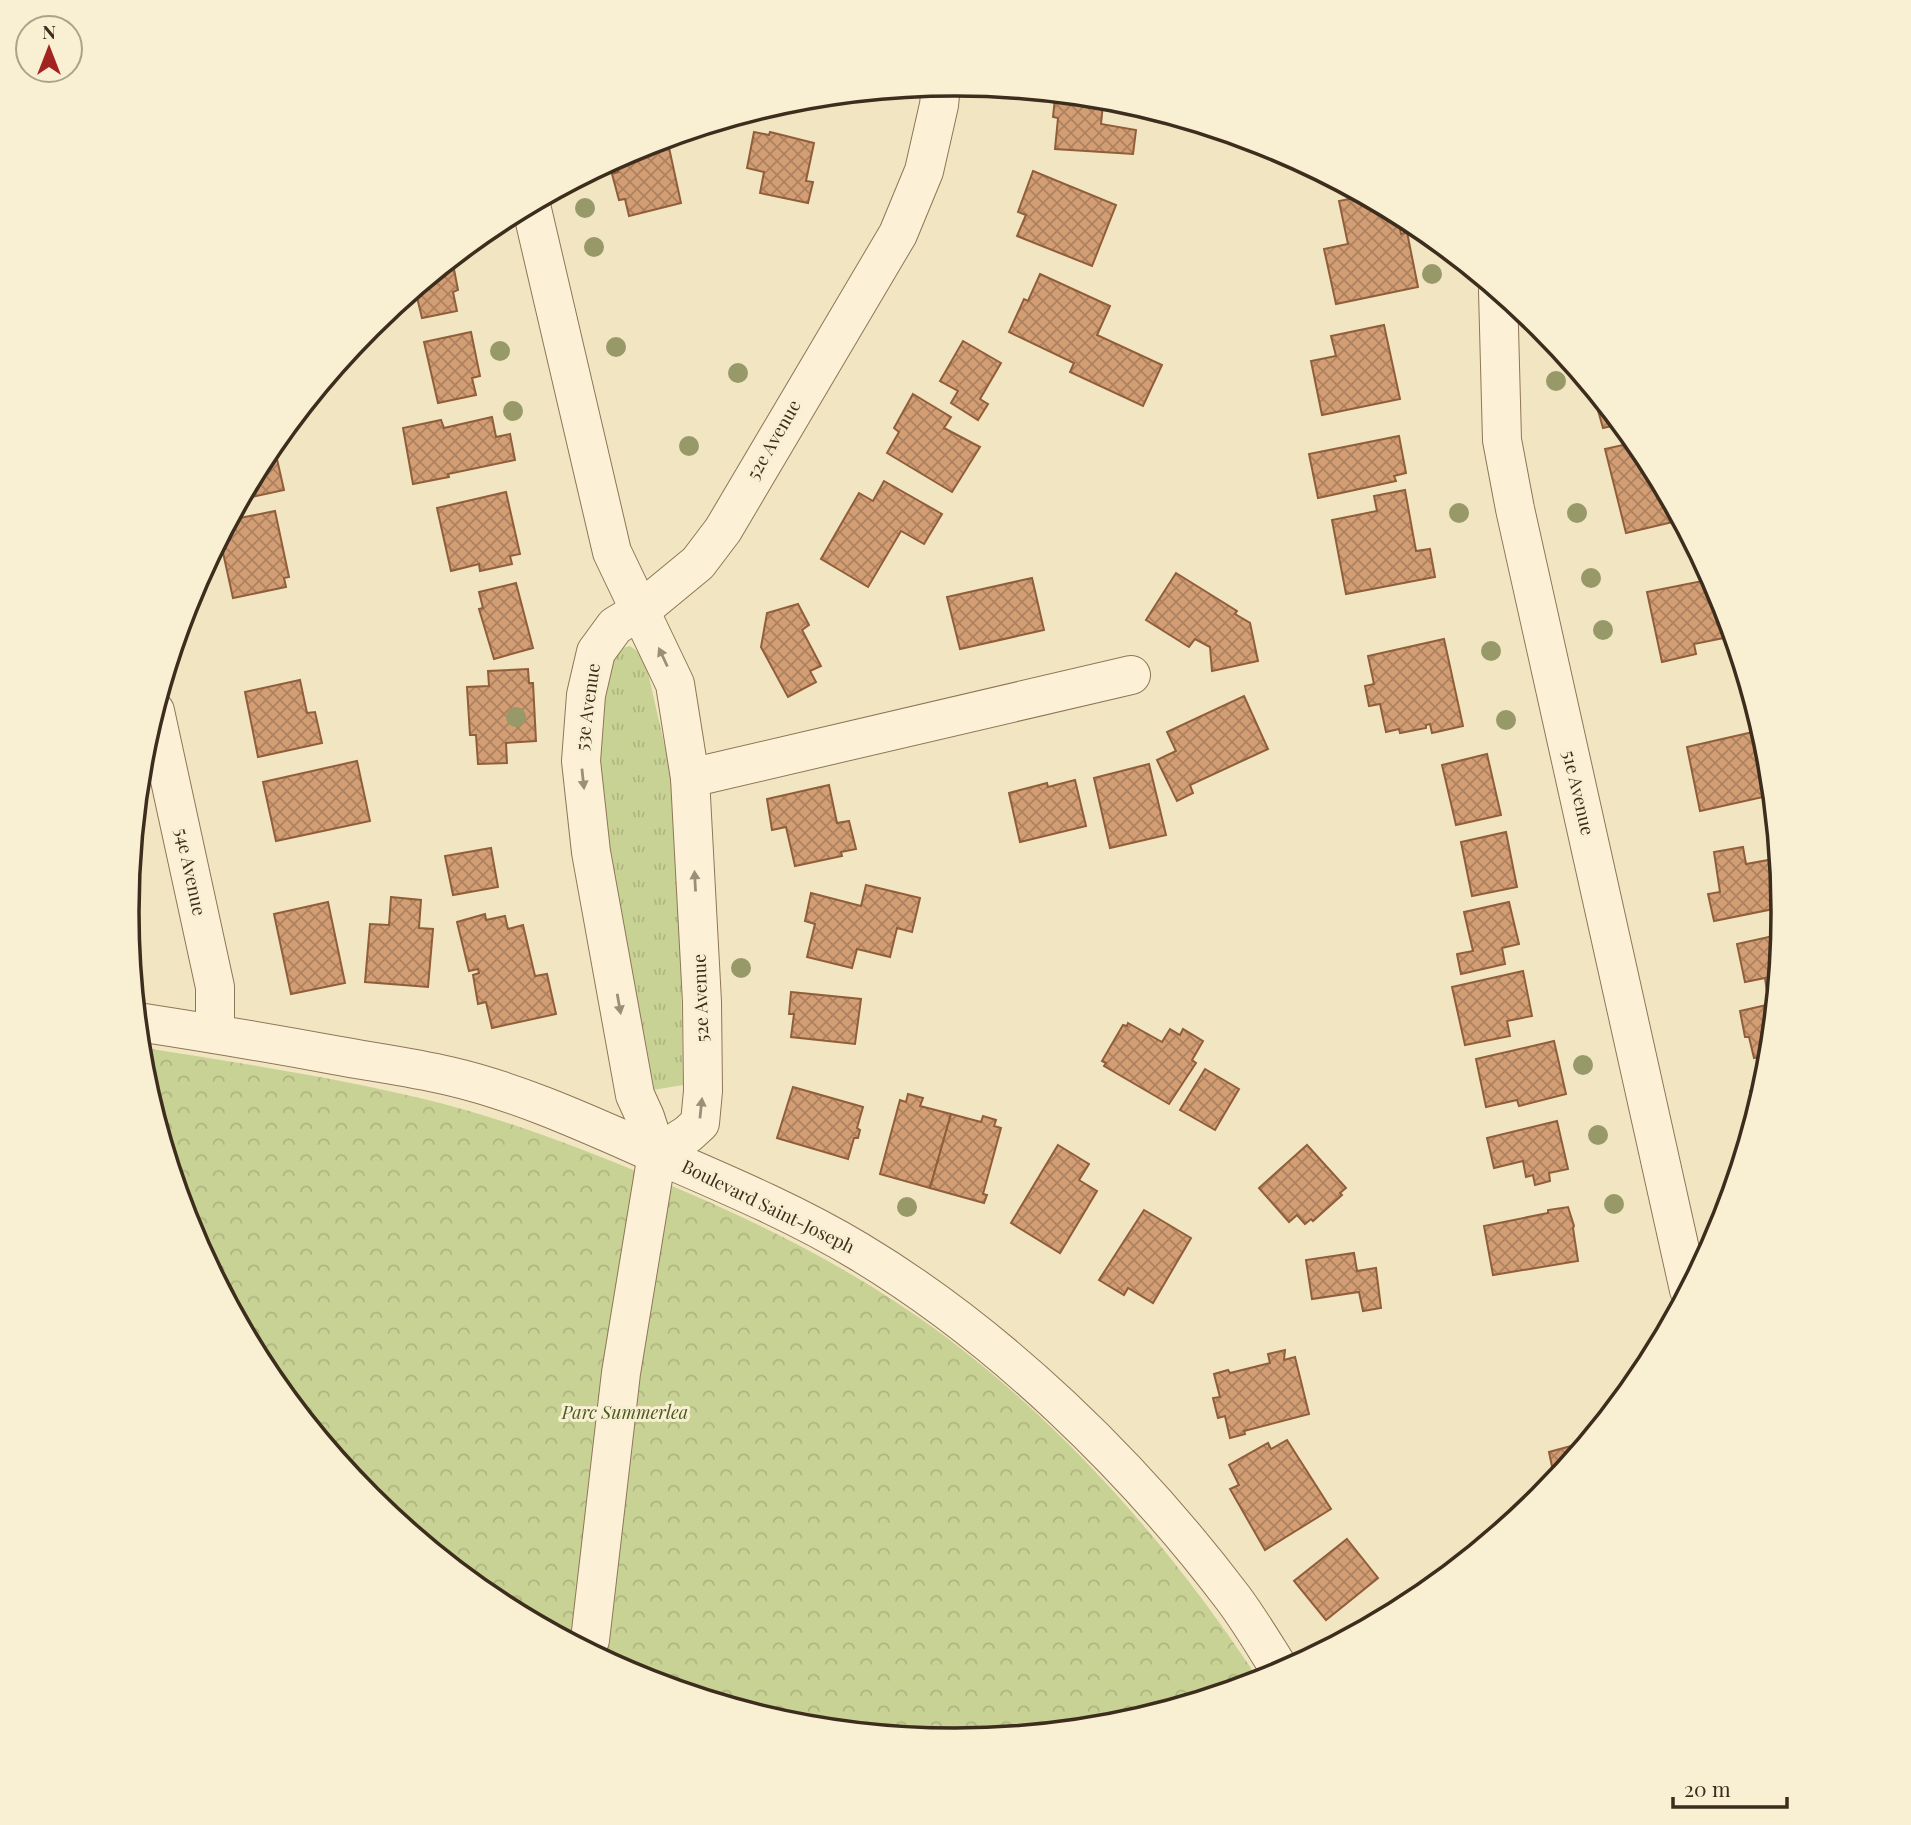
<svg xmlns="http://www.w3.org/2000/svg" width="1911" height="1825" font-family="'Playfair Display',serif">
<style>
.grass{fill:url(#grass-tufts)}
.park{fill:url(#park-crowns)}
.water{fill:url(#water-waves);stroke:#6a948a;stroke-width:2}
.building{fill:url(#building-cross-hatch);stroke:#905e3a;stroke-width:2}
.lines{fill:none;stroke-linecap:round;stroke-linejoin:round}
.minor-casing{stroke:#8e7657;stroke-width:40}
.minor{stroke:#fcf1d7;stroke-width:38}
.tree{fill:#979969}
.oneway{fill:#9c8f7a}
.labels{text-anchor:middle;stroke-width:6;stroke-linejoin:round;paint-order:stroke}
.street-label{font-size:18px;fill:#3d2d1d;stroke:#f9efd3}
.park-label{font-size:18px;font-style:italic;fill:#4c5b21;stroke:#f9efd3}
.rim{fill:none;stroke:#3d2d1d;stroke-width:3.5}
</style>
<defs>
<pattern id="grass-tufts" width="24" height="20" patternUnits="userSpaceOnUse" patternTransform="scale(1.75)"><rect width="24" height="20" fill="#c9d295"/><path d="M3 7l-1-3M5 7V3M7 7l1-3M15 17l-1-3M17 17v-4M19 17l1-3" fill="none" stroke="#aeb580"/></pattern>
<pattern id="park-crowns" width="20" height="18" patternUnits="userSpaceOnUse" patternTransform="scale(1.75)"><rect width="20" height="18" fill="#c9d295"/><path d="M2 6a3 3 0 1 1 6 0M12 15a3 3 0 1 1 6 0" fill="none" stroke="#aeb580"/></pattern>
<pattern id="water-waves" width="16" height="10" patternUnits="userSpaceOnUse" patternTransform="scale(1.75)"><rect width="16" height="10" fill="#a5c5bc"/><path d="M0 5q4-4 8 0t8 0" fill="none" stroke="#88a098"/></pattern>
<pattern id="building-cross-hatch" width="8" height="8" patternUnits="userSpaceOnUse" patternTransform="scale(1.75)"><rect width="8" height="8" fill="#d49e74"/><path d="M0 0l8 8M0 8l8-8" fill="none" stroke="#ad815f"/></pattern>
</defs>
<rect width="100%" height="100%" fill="#f2e5c2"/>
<polygon class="grass" points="630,646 641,654 646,664 672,778 680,917 683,1085 653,1090 633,1007 595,761 611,659 619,649"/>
<path class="park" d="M140,1047C249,1065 364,1081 469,1111C521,1126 571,1145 621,1165C734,1210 847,1263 946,1337C1068,1429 1177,1554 1260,1682L1117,1725L955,1741L793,1725L656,1683L590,1640L537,1624L495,1601L369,1498L266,1372L190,1229L143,1074Z"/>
<polygon class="water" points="537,1624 590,1640 656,1683 638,1678"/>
<g class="building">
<polygon points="1074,96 1125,102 1124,108 1103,104 1101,124 1136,130 1133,154 1055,149 1058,118 1053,117 1055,98 1073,100"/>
<polygon points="754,132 769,135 770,132 814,143 806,181 813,182 808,203 760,193 764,172 747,168"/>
<polygon points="668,143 681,203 629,216 625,199 619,200 612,174 618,172 616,159 633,150"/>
<polygon points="1033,171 1116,205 1092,266 1017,236 1026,215 1018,212"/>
<polygon points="1364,196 1397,213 1401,234 1407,232 1418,287 1336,304 1324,249 1348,244 1339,201"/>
<polygon points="452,259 458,290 453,292 457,311 422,318 415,289"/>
<polygon points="1040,274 1110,306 1097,335 1162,365 1143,406 1070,372 1074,363 1009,332 1024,299 1028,301"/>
<polygon points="1384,325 1400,399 1322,415 1311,361 1336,356 1331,336"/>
<polygon points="471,332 480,376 472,378 476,395 438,403 424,342"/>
<polygon points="963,341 1001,363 980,399 988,404 978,420 951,403 958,391 940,381"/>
<polygon points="1592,389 1621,424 1603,428"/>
<polygon points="913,394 951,417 944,428 980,447 952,492 887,453 899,432 894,428"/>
<polygon points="492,417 496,437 510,434 515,460 448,474 449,477 413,484 403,428 441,420 444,428"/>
<polygon points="1399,436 1406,473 1394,476 1396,481 1318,498 1309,454"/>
<polygon points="1636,442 1645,453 1674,508 1677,521 1626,533 1605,449"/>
<polygon points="274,446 284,490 242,499 267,452"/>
<polygon points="884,481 942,514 924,544 901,531 868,587 821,559 859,493 873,501"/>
<polygon points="1405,490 1416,551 1430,549 1435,577 1346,594 1332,520 1377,511 1374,496"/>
<polygon points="506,492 520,554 510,556 512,564 480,571 479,564 451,571 437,508"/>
<polygon points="275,511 289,577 284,578 286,587 233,598 220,539 230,520"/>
<polygon points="1176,573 1237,611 1235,614 1250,623 1258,661 1212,671 1210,647 1195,639 1189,647 1146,620"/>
<polygon points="1032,578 1044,630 960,649 947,597"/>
<polygon points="1712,579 1721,595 1729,637 1694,644 1696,654 1662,662 1647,592"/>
<polygon points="516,583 533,648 494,659 479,609 483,608 479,592"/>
<polygon points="798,604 809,625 802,630 821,666 810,671 816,682 788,697 761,647 767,613"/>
<polygon points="1444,639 1463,726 1432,733 1430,724 1426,725 1426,728 1400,733 1399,729 1386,732 1380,704 1369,706 1365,686 1374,684 1368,656"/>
<polygon points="528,669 529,683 533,683 536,741 506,743 507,763 478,764 476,735 470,735 467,687 489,686 488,671"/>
<polygon points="300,680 307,713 315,712 322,743 258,757 245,692"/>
<polygon points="1244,696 1268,749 1190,785 1193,793 1177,801 1157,760 1176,751 1167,732"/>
<polygon points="1753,732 1757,752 1768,750 1772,795 1700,811 1687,747"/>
<polygon points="1487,754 1501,815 1456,825 1442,765"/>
<polygon points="357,761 370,821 276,841 263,782"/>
<polygon points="1149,764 1166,835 1110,848 1094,778"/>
<polygon points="1075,780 1086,826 1020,842 1009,793 1047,783 1048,787"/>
<polygon points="829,785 837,823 849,821 856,849 841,852 842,856 795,866 786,827 772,830 767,799"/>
<polygon points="1506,832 1517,887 1472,896 1461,842"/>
<polygon points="1743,847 1746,864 1774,859 1783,907 1714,921 1708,894 1720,892 1714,852"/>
<polygon points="491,848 498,887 453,895 445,856"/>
<polygon points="866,885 920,898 912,932 897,928 890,957 857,949 852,968 807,957 815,924 805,921 811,893 861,906"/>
<polygon points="391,897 421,900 419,928 433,929 428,987 365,982 370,924 389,925"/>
<polygon points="328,902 345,983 291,994 274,914"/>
<polygon points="1509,902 1519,944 1502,948 1505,964 1461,974 1457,954 1473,951 1464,912"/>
<polygon points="128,906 134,935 129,936 127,912"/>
<polygon points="485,914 486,920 505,916 508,929 523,925 535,976 547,974 556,1014 492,1028 486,1002 478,1004 473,975 479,973 478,969 469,971 457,922"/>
<polygon points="1782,934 1776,990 1767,992 1765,978 1745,982 1737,944"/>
<polygon points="1523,971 1532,1016 1507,1021 1510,1036 1465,1045 1452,987"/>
<polygon points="791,992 861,999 855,1044 791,1037 794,1014 789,1014"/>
<polygon points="1775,1003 1770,1055 1754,1058 1749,1037 1745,1037 1740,1011"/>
<polygon points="1128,1023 1162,1042 1170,1029 1180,1035 1183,1029 1203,1041 1192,1060 1196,1063 1169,1104 1104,1066 1106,1063 1102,1061 1123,1025 1127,1026"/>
<polygon points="1554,1041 1566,1094 1519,1106 1517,1100 1486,1107 1476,1059"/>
<polygon points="1205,1069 1239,1089 1215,1130 1180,1110"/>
<polygon points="793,1087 863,1107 857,1128 860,1130 858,1138 854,1138 848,1159 777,1138"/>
<polygon points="1764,1088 1755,1118 1750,1091"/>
<polygon points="908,1094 923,1098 920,1106 951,1114 930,1188 880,1174 900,1100 906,1102"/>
<polygon points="951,1114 981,1122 983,1116 996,1120 994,1126 1001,1128 983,1194 987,1195 984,1203 930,1188"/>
<polygon points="1557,1121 1568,1169 1549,1173 1550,1181 1535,1185 1533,1175 1526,1177 1523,1161 1494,1168 1487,1138"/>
<polygon points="1058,1145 1089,1164 1079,1180 1097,1191 1060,1253 1011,1223"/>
<polygon points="1307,1145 1346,1188 1340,1193 1342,1195 1313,1221 1311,1219 1305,1224 1297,1215 1289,1222 1259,1188"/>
<polygon points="1568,1207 1574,1226 1573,1228 1578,1261 1493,1275 1484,1226 1548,1213 1548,1210"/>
<polygon points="1144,1210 1191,1238 1153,1303 1128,1288 1124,1295 1099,1280"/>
<polygon points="1354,1253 1357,1271 1376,1268 1381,1308 1363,1311 1359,1292 1312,1299 1306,1260"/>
<polygon points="1285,1350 1284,1360 1295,1357 1309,1414 1244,1431 1245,1434 1230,1438 1225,1416 1218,1418 1213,1398 1220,1397 1214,1374 1228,1370 1230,1373 1270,1363 1268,1354"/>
<polygon points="1287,1440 1331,1509 1265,1550 1230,1489 1239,1485 1229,1465 1268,1443 1271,1449"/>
<polygon points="1571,1446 1574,1456 1577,1455 1555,1481 1549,1452"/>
<polygon points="1347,1539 1378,1578 1326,1620 1294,1581"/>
</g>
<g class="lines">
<g class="minor-casing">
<g id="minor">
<polyline points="531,205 612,552 675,684 690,778 702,1002 703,1091 700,1123 688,1134 657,1154"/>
<polyline points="1498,291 1502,440 1515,509 1689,1290"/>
<polyline points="155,711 215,987 215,1034"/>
<polyline points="690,778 1131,675"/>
<path d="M138,1022C203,1032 269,1043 334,1055C372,1062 411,1067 449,1076C519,1092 588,1124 654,1153C723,1183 793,1212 858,1251C1000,1336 1133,1466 1233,1598C1251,1622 1266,1648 1282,1673"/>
<polyline points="590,1640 621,1373 657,1154 645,1117 635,1095 591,852 581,761 586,695 596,652 615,626 641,610 698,563 723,530 898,234 924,171 939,105 941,85"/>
</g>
</g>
<use href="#minor" class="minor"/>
</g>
<g class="tree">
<circle cx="585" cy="208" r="10"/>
<circle cx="594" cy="247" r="10"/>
<circle cx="1432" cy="274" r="10"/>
<circle cx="616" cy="347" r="10"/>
<circle cx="500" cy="351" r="10"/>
<circle cx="738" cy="373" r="10"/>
<circle cx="1556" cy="381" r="10"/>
<circle cx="513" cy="411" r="10"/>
<circle cx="689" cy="446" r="10"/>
<circle cx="1459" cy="513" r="10"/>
<circle cx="1577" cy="513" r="10"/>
<circle cx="1591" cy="578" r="10"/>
<circle cx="1603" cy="630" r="10"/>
<circle cx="1491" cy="651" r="10"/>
<circle cx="516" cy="717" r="10"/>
<circle cx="1506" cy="720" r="10"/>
<circle cx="741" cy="968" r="10"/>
<circle cx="1583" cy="1065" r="10"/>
<circle cx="1598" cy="1135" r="10"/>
<circle cx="1614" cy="1204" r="10"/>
<circle cx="907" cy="1207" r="10"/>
</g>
<defs><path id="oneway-solid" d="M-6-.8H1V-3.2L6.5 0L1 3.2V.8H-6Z" transform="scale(1.75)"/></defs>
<g class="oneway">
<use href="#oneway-solid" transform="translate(663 657) rotate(-115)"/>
<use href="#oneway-solid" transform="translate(583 779) rotate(84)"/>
<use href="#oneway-solid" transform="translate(695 881) rotate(-93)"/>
<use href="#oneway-solid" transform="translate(619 1004) rotate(80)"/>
<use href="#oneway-solid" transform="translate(701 1108) rotate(-84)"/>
</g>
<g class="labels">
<g class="street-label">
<text transform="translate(774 440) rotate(-60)" y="6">52e Avenue</text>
<text transform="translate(588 707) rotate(-82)" y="6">53e Avenue</text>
<text transform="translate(1578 793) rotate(77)" y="6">51e Avenue</text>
<text transform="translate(190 872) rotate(78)" y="6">54e Avenue</text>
<text transform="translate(701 998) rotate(-92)" y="6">52e Avenue</text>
<text transform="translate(768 1207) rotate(26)" y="6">Boulevard Saint-Joseph</text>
</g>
<g class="park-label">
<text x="625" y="1419">Parc Summerlea</text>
</g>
</g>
<path d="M0 0H1911V1825H0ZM139 912a816 816 0 1 1 1632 0a816 816 0 1 1-1632 0Z" fill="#f9efd3" fill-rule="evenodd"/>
<path class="rim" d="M139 912a816 816 0 1 1 1632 0a816 816 0 1 1-1632 0Z"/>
<g transform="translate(49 49)"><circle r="33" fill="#f9efd3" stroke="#aea18a" stroke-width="2"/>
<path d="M0-5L12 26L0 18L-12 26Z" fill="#a32321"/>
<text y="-10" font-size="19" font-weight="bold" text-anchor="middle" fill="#3d2d1d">N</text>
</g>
<path d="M1673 1797v10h114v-10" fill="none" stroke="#3d2d1d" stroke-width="3.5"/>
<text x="1684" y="1797" font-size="21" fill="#3d2d1d" stroke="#f9efd3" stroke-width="5" paint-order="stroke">20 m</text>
</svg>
